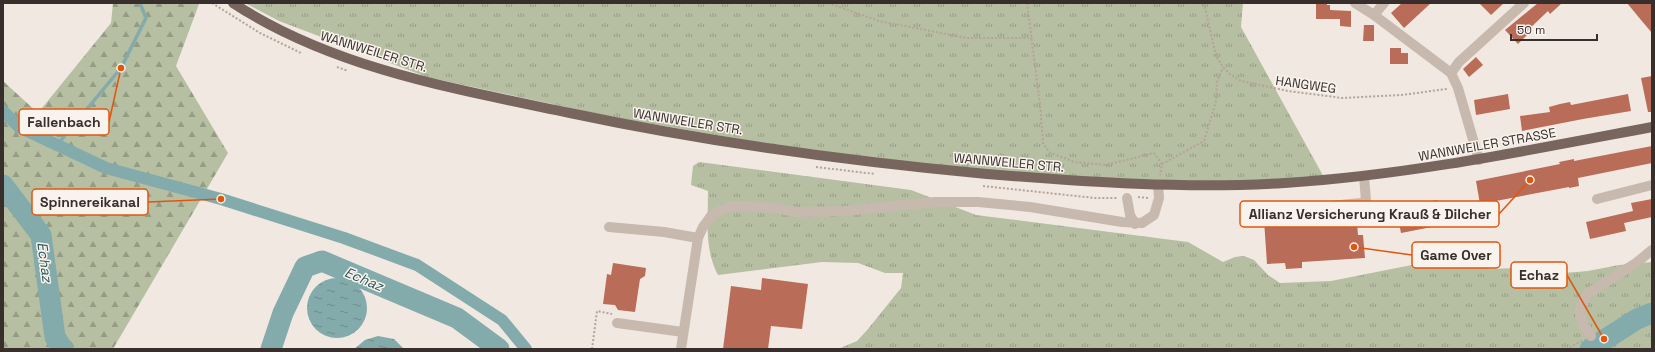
<svg xmlns="http://www.w3.org/2000/svg" width="1655" height="352" font-family="'Space Grotesk',sans-serif">
<style>
.grass{fill:url(#grass-tufts)}
.forest{fill:url(#forest-firs)}
.water{fill:url(#water-ripples)}
.lines{fill:none;stroke-linecap:round;stroke-linejoin:round}
.stream{stroke:#83abab;stroke-width:3.5}
.canal{stroke:#83abab;stroke-width:12}
.river{stroke:#83abab;stroke-width:21}
.building{fill:#b96c57}
.path{stroke:#b4a398;stroke-width:2;stroke-dasharray:2 2;stroke-linecap:butt}
.minor{stroke:#c8b9ae;stroke-width:10}
.major{stroke:#78665e;stroke-width:10}
.labels{text-anchor:middle;stroke-width:3;stroke-linejoin:round;paint-order:stroke}
.street-label{font-size:13px;fill:#382f2c;stroke:#f9f3ed}
.water-label{font-size:14px;font-style:italic;fill:#255355;stroke:#f9f3ed}
.leader{fill:none;stroke:#df570e;stroke-width:1.5}
.callout-dot{fill:#df570e;stroke:#f9f3ed;stroke-width:1.5}
.callout{fill:#f9f3ed;stroke:#df570e;stroke-width:1.5}
.callout-label{font-size:14px;text-anchor:middle;font-weight:bold;fill:#382f2c}
</style>
<defs>
<pattern id="grass-tufts" width="24" height="20" patternUnits="userSpaceOnUse"><rect width="24" height="20" fill="#b6bfa2"/><path d="M3 7l-1-3M5 7V3M7 7l1-3M15 17l-1-3M17 17v-4M19 17l1-3" fill="none" stroke="#959c84"/></pattern>
<pattern id="forest-firs" width="22" height="20" patternUnits="userSpaceOnUse"><rect width="22" height="20" fill="#b6bfa2"/><path d="M5 1l3.5 6h-7zM16 11l3.5 6h-7z" fill="#959c84"/></pattern>
<pattern id="water-ripples" width="26" height="14" patternUnits="userSpaceOnUse"><rect width="26" height="14" fill="#83abab"/><path d="M2 4q2-2 4 0t4 0M15 11q2-2 4 0t4 0" fill="none" stroke="#6c8c8b"/></pattern>
</defs>
<rect width="100%" height="100%" fill="#f1e9e1"/>
<g class="grass">
<polygon points="245,3 1243,3 1241,27 1326,181 1167,186 837,156 612,117 427,77 279,21"/>
<path d="M699,162L911,190L976,215L1188,242L1223,262L1235,257L1244,256L1254,260L1268,275L1280,283L1331,281L1452,257L1491,269L1515,268L1564,273L1588,271L1619,265L1652,262V349H838L857,341L868,329L901,288L903,273H885L858,263L822,262L718,275C704,249 708,219 708,191L691,185L693,166Z"/>
</g>
<polygon class="forest" points="113,3 199,4 176,66 228,153 113,349 3,349 3,81 38,113 111,23"/>
<g class="water">
<circle cx="337" cy="308" r="30"/>
<polygon points="378,336 394,339 404,349 354,349 365,340"/>
</g>
<g class="lines">
<polyline class="stream" points="57,145 121,68 146,18 140,3"/>
<polyline class="canal" points="3,111 19,127 106,168 221,199 344,238 417,265 502,320 526,349"/>
<g class="river">
<polyline points="3,185 41,235 55,337 63,349"/>
<polyline points="271,349 283,313 305,267 322,261 457,318 499,349"/>
<polyline points="1590,349 1637,319 1652,313"/>
</g>
</g>
<g class="building">
<polygon points="1316,3 1327,3 1327,5 1330,5 1330,10 1351,11 1351,27 1340,26 1340,19 1316,19"/>
<polygon points="1402,3 1431,3 1404,28 1391,13"/>
<polygon points="1479,3 1504,3 1491,15"/>
<polygon points="1538,3 1562,3 1550,14 1548,11 1527,31 1529,33 1518,44 1505,30"/>
<polygon points="1627,3 1652,3 1652,33 1641,20"/>
<polygon points="1364,25 1374,25 1374,41 1363,41"/>
<polygon points="1390,48 1401,48 1401,53 1408,53 1408,64 1390,64"/>
<polygon points="1476,57 1483,65 1469,77 1463,69"/>
<polygon points="1652,76 1652,112 1648,112 1641,78"/>
<polygon points="1508,94 1510,109 1476,115 1474,100"/>
<polygon points="1628,94 1631,111 1583,119 1522,131 1520,116 1550,112 1549,107 1560,104 1570,102 1571,105"/>
<polygon points="1652,146 1652,163 1578,178 1579,186 1569,188 1569,187 1480,204 1476,181 1560,164 1559,162 1574,159 1574,161"/>
<polygon points="1652,199 1652,217 1624,223 1626,231 1590,239 1586,222 1633,211 1631,203"/>
<polygon points="1437,200 1442,225 1401,233 1396,208"/>
<polygon points="1356,212 1358,235 1363,235 1365,258 1302,262 1302,268 1286,269 1285,263 1267,264 1264,220"/>
<polygon points="613,263 646,268 645,276 640,279 635,312 618,310 615,305 603,304 607,274 611,275"/>
<polygon points="762,278 808,284 802,329 771,326 768,349 723,349 731,286 761,290"/>
</g>
<g class="lines">
<g class="path">
<polyline points="212,3 260,33 301,53"/>
<polyline points="828,3 879,21 967,38 1032,38"/>
<polyline points="1027,3 1040,105 1043,143 1049,152 1074,162 1106,165 1154,153 1162,164 1160,175"/>
<polyline points="1204,3 1216,56 1223,67 1230,74 1241,81 1288,91 1342,98 1401,95 1447,89"/>
<polyline points="337,67 348,71"/>
<polyline points="1162,164 1204,141 1216,101 1217,82 1223,67"/>
<polyline points="816,167 875,174"/>
<polyline points="983,186 1095,198 1118,198"/>
<polyline points="1138,197 1148,198"/>
<polyline points="592,349 597,311 612,314"/>
<polyline points="1566,349 1582,341"/>
</g>
<g class="minor">
<polyline points="1355,3 1374,15 1451,73 1458,88 1479,160"/>
<polyline points="1374,15 1384,3"/>
<polyline points="1451,73 1459,62 1524,3"/>
<polyline points="1127,198 1130,215 1135,224"/>
<polyline points="1597,199 1652,185"/>
<polyline points="1278,211 1361,203 1366,201 1364,176"/>
<polyline points="609,227 664,232 698,238"/>
<polyline points="617,323 683,332"/>
<polyline points="1591,336 1583,324 1579,310 1587,294 1636,263 1652,250"/>
<polyline points="681,349 698,238 703,227 711,216 721,210 733,206 765,207 798,212 845,211 935,202 978,202 1030,207 1122,222 1142,223 1154,215 1159,198 1158,184"/>
</g>
<path class="major" d="M233,3C332,68 455,89 570,113C707,142 847,161 987,174C1086,182 1186,189 1285,183C1409,175 1530,150 1652,127"/>
</g>
<g class="labels">
<g class="street-label">
<text transform="translate(374 51) rotate(17)" y="5">WANNWEILER STR.</text>
<text transform="translate(1306 84) rotate(8)" y="5">HANGWEG</text>
<text transform="translate(688 121) rotate(9)" y="5">WANNWEILER STR.</text>
<text transform="translate(1487 144) rotate(-10)" y="5">WANNWEILER STRASSE</text>
<text transform="translate(1009 162) rotate(5)" y="5">WANNWEILER STR.</text>
</g>
<g class="water-label">
<text transform="translate(45 262) rotate(82)" y="5">Echaz</text>
<text transform="translate(364 279) rotate(23)" y="5">Echaz</text>
</g>
</g>
<path class="leader" d="M121 68L109 122M221 199L148 202M1530 180L1499 214M1354 247L1412 255M1604 339L1567 275"/>
<g class="callout-dot">
<circle cx="121" cy="68" r="4"/>
<circle cx="221" cy="199" r="4"/>
<circle cx="1530" cy="180" r="4"/>
<circle cx="1354" cy="247" r="4"/>
<circle cx="1604" cy="339" r="4"/>
</g>
<g class="callout">
<rect x="19" y="109" width="90" height="26" rx="4"/>
<rect x="32" y="189" width="116" height="26" rx="4"/>
<rect x="1240" y="201" width="259" height="26" rx="4"/>
<rect x="1412" y="242" width="88" height="26" rx="4"/>
<rect x="1511" y="262" width="56" height="26" rx="4"/>
</g>
<g class="callout-label">
<text x="64" y="127">Fallenbach</text>
<text x="90" y="207">Spinnereikanal</text>
<text x="1370" y="219">Allianz Versicherung Krauß &amp; Dilcher</text>
<text x="1456" y="260">Game Over</text>
<text x="1539" y="280">Echaz</text>
</g>
<rect width="1655" height="352" fill="none" stroke="#382f2c" stroke-width="8"/>
<path d="M1511 34v6h86v-6" fill="none" stroke="#382f2c" stroke-width="2"/>
<text x="1517" y="34" font-size="12" fill="#382f2c" stroke="#f9f3ed" stroke-width="3" paint-order="stroke">50 m</text>
</svg>
